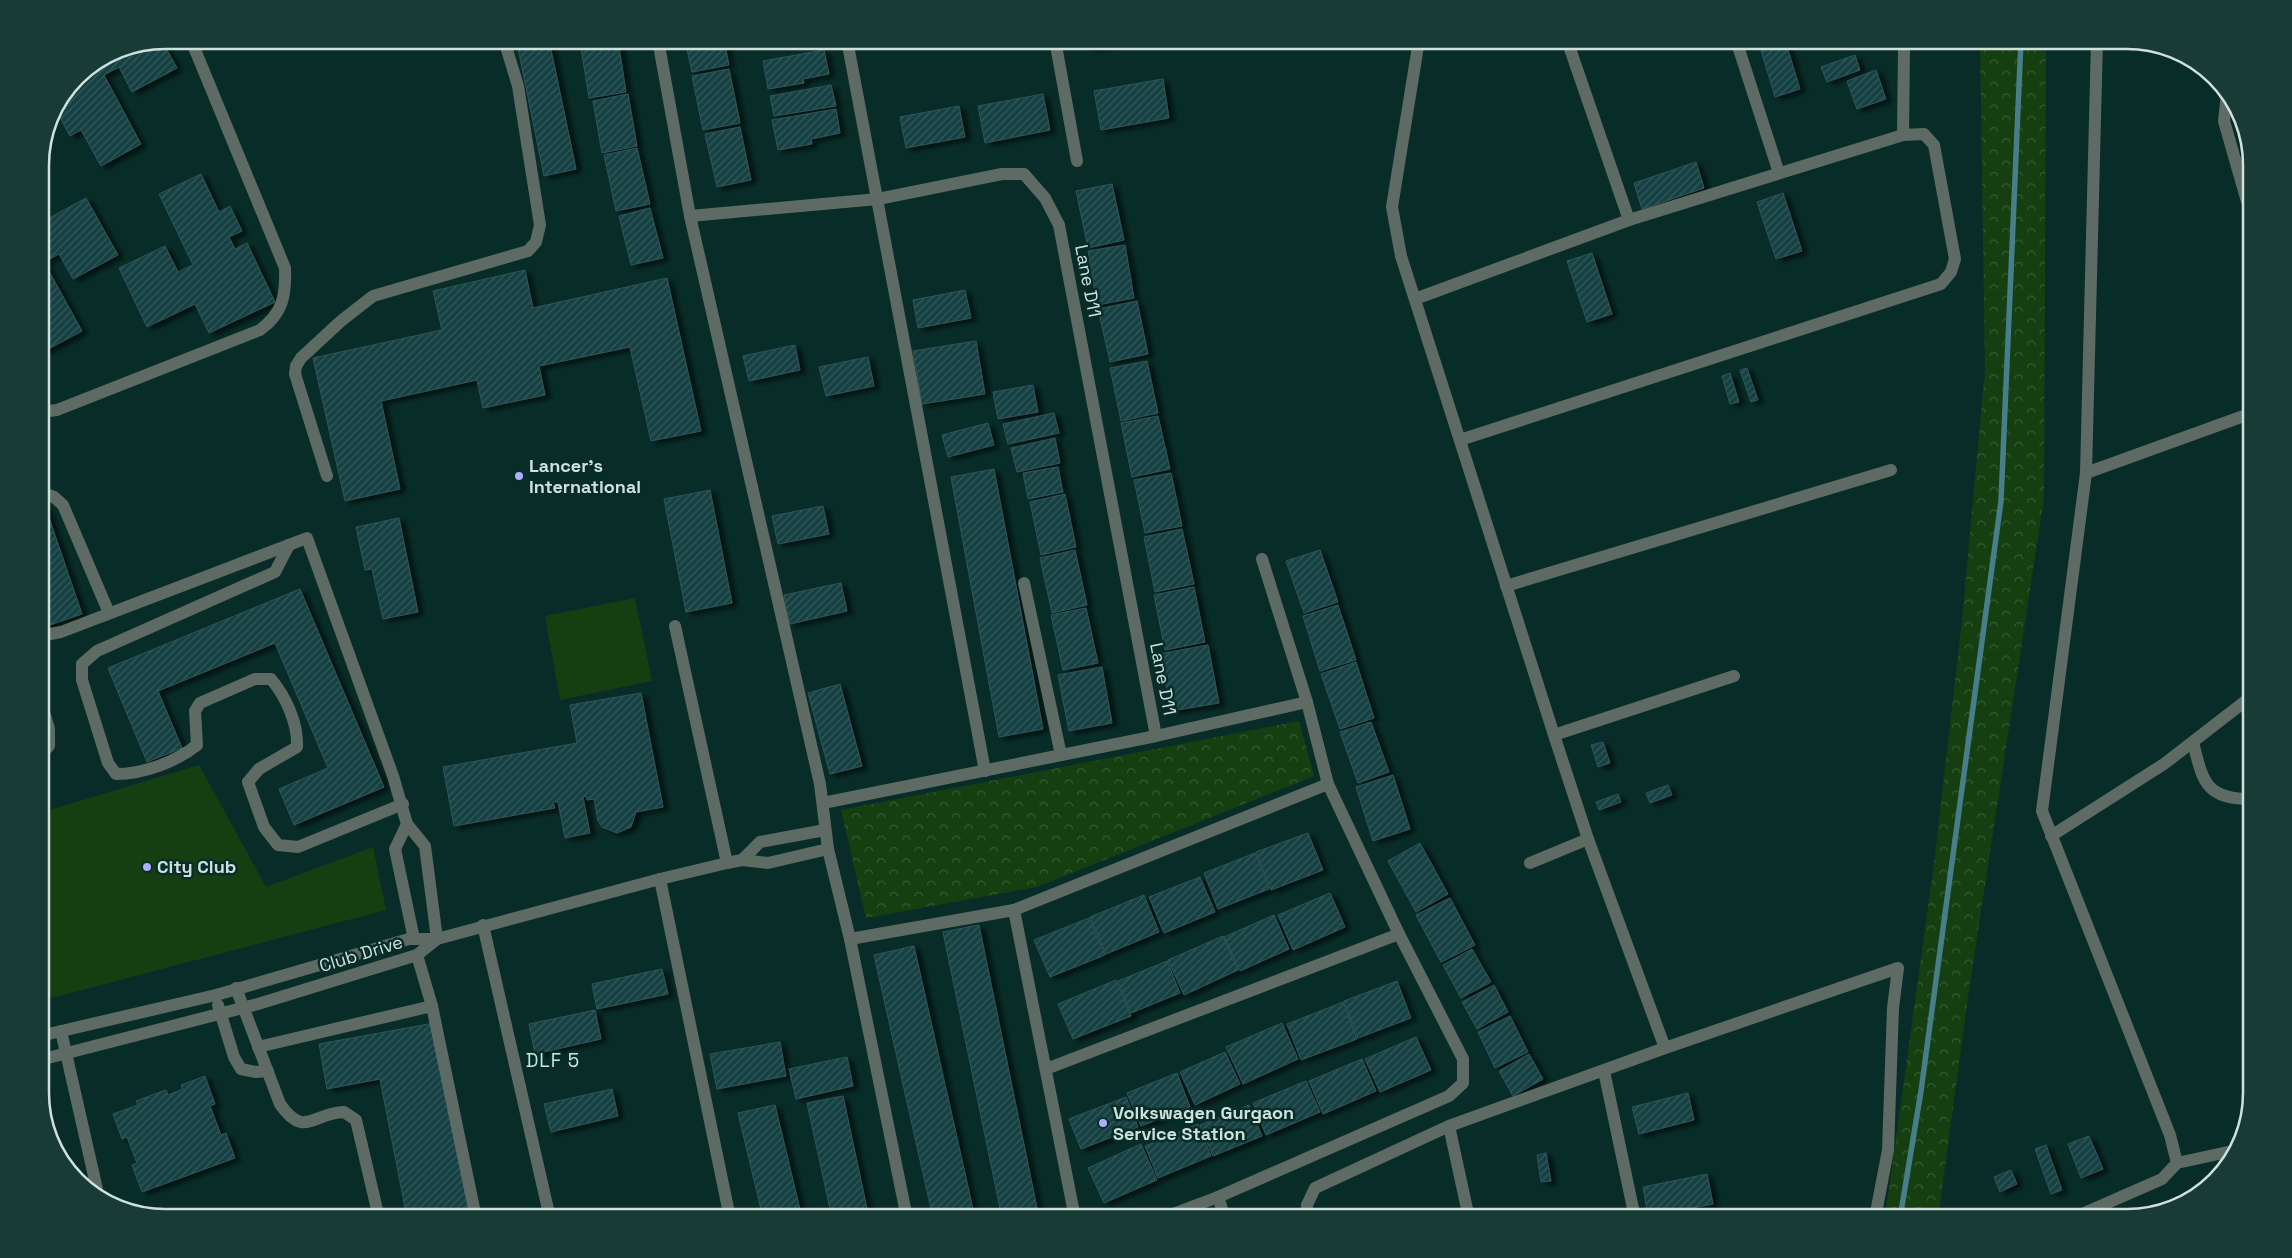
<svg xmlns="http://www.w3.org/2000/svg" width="2292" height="1258" font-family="'Space Grotesk',sans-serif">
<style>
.park{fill:url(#park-crowns)}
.garden{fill:#163f11}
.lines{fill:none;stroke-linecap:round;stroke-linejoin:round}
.stream{stroke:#487e8a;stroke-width:5.5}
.building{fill:url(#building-hatch);stroke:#315558;filter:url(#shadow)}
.minor{stroke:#5e6b64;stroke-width:12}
.poi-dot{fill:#adaffb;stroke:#082d28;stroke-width:2}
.labels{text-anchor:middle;stroke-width:5;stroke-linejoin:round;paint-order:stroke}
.street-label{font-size:18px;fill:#cee1dd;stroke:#082d28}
.poi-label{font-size:18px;font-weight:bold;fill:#cee1dd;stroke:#082d28;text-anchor:start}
.neighbourhood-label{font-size:19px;letter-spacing:1px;fill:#c3eae2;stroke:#082d28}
.rim{fill:none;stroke:#cee1dd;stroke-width:2.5}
</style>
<defs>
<pattern id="park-crowns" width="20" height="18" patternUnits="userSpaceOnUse" patternTransform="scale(1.25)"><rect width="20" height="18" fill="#163f11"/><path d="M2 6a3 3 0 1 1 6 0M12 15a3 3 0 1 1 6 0" fill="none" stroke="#375a33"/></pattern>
<pattern id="building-hatch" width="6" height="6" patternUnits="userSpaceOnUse" patternTransform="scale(1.25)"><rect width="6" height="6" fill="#144043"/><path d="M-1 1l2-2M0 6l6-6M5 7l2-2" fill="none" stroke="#355b5e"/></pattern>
<filter id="shadow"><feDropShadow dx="5.5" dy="3" stdDeviation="2.5" flood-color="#0009"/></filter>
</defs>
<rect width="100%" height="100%" fill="#082d28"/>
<g class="park">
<polygon points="1980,40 2046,40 2044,498 1969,990 1938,1218 1885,1218 1934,864 1962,620 1985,370"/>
<polygon points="1299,721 1314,776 1037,887 866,918 841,810"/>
</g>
<g class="garden">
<polygon points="635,598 652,681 560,700 545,616"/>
<polygon points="199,765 266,887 373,847 386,910 40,1001 40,813"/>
</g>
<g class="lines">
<polyline class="stream" points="1900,1218 1921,1091 2001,501 2021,40"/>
</g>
<g class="building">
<polygon points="534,40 549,40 576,169 544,176 517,43"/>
<polygon points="597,40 618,40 626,92 589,98 580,42"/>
<polygon points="685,40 724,40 729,65 692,72"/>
<polygon points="1089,40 1134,40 1090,48"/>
<polygon points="1758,40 1785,40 1800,89 1775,97"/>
<polygon points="162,41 177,68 132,92 119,67 104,75 141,144 101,166 81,130 70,136 57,112 69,105 64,95 77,76 117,49"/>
<polygon points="824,50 829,74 803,79 804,83 768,89 763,61"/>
<polygon points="1855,55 1860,70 1827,82 1821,67"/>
<polygon points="729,69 740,123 703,130 692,76"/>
<polygon points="1876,70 1886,99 1857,109 1847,81"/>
<polygon points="1163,79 1169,118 1101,130 1094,91"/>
<polygon points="831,85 836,106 774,116 770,96"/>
<polygon points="628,94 637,146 602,153 593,101"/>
<polygon points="1043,94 1050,130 985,143 978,106"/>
<polygon points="959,106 965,137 906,148 900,117"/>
<polygon points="836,109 840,133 811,139 812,144 778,150 772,120"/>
<polygon points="740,127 751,180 717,187 705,134"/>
<polygon points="637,148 650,204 616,211 604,155"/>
<polygon points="1696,162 1704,188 1642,209 1634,183"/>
<polygon points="201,174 219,212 230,206 242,231 229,237 235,249 247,243 275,302 209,333 195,304 147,327 119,268 165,246 178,272 193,265 159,194"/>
<polygon points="1112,184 1124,240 1088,248 1076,191"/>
<polygon points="1783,193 1802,251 1776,259 1757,202"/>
<polygon points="86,198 118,255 73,279 59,254 44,262 82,331 41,353 40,223"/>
<polygon points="650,208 663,258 631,265 619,216"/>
<polygon points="1125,245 1134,298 1097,305 1088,251"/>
<polygon points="1592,253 1612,314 1587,322 1567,261"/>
<polygon points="525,270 533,308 667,278 701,431 651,441 630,347 539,366 545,395 483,408 477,380 381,401 400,489 345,501 313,358 442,330 433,291"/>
<polygon points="965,290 971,318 918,328 913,300"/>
<polygon points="1137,301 1148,354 1110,362 1098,309"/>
<polygon points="976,341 985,394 922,404 913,351"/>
<polygon points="795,345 800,370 749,381 743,356"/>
<polygon points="868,357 874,386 826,396 819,367"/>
<polygon points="1147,361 1158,413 1121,421 1110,368"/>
<polygon points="1747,368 1758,400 1751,402 1740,370"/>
<polygon points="1730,373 1739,402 1730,404 1722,376"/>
<polygon points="1033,385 1038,412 998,419 993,392"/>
<polygon points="1054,413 1059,433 1008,444 1003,424"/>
<polygon points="1158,416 1170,469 1132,477 1121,423"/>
<polygon points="988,423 994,445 948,457 942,435"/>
<polygon points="1055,438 1060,463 1017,472 1011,448"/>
<polygon points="1058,467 1063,492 1028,499 1023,473"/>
<polygon points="994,469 1043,729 999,737 951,477"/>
<polygon points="1171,473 1182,526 1145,533 1134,480"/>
<polygon points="710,490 732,603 686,612 664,499"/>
<polygon points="1065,494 1076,547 1041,555 1030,502"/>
<polygon points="44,503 82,614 44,627 40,615 40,505"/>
<polygon points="823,506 829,534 778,544 772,516"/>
<polygon points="399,518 418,612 383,619 372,569 365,570 356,527"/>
<polygon points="1182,529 1194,584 1155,592 1144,537"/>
<polygon points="1075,550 1087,605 1052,613 1040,558"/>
<polygon points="1320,550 1338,602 1304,613 1286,561"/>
<polygon points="841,583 847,611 790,624 784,595"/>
<polygon points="1194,587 1205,642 1165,650 1154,595"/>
<polygon points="300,589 384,787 294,825 279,789 328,768 275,643 158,691 182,748 147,762 108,668"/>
<polygon points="1338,605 1356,660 1320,671 1303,616"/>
<polygon points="1086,608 1098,663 1063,670 1051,615"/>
<polygon points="1208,645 1219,703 1171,711 1160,654"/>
<polygon points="1356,662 1374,718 1340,729 1321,674"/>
<polygon points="1102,667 1112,723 1069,731 1058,675"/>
<polygon points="840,684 862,766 830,774 808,693"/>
<polygon points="641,693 663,807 636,812 631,827 617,833 602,827 598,821 594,799 587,800 586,796 583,797 590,833 565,838 558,802 553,802 555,808 454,826 443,767 577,743 570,705"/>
<polygon points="1371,722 1389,772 1358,783 1340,732"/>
<polygon points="1603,742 1610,763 1598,767 1591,745"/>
<polygon points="1393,775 1410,829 1373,841 1356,787"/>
<polygon points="1668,785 1672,795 1650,803 1646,793"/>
<polygon points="1618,794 1621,802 1599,810 1596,802"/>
<polygon points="1308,833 1323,870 1271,890 1256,852"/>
<polygon points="1420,843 1448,894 1416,912 1388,861"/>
<polygon points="1255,853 1269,889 1218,909 1204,873"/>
<polygon points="1200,877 1215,912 1164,933 1149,897"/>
<polygon points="1330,893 1345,927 1293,950 1278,915"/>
<polygon points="1144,895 1159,932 1106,954 1090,917"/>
<polygon points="1450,898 1475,945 1441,962 1416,915"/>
<polygon points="1274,915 1289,949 1240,971 1224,937"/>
<polygon points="1089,918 1105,955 1050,977 1034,940"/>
<polygon points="979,925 1039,1218 1002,1218 943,932"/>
<polygon points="1223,936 1238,970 1184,995 1168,960"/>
<polygon points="914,946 975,1218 933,1218 874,955"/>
<polygon points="1472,949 1491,982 1461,998 1443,965"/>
<polygon points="1167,961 1180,993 1131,1013 1118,981"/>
<polygon points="662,969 668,994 597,1009 592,984"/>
<polygon points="1116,980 1131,1016 1073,1039 1058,1004"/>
<polygon points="1397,981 1411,1018 1358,1038 1344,1001"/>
<polygon points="1494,985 1508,1012 1477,1029 1462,1002"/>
<polygon points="1343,1002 1357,1039 1301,1060 1287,1024"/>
<polygon points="595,1010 601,1039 535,1054 529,1024"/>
<polygon points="1510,1016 1528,1052 1495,1068 1478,1032"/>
<polygon points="434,1023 471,1218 407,1218 380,1079 327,1089 319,1044"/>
<polygon points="1282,1023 1298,1059 1243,1084 1226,1047"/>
<polygon points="1416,1037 1431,1070 1380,1092 1365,1059"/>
<polygon points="780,1042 786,1076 717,1089 710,1054"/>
<polygon points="1225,1052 1240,1084 1195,1105 1180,1072"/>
<polygon points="1529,1054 1543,1079 1513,1096 1499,1071"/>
<polygon points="847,1057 853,1086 796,1099 789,1069"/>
<polygon points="1362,1059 1376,1091 1323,1114 1309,1081"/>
<polygon points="1177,1073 1190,1107 1141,1126 1127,1093"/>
<polygon points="205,1076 215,1104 210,1106 221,1135 226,1133 235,1158 142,1192 132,1165 137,1163 127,1137 122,1139 113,1114 138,1105 136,1101 166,1090 168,1095 183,1089 181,1085"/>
<polygon points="1306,1081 1320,1112 1266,1135 1253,1103"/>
<polygon points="612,1089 618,1116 551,1132 544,1104"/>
<polygon points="1688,1093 1694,1120 1639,1134 1632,1107"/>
<polygon points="843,1096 869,1218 832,1218 807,1103"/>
<polygon points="1126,1097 1138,1127 1081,1149 1069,1119"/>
<polygon points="775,1105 802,1218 763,1218 738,1113"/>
<polygon points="1249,1105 1262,1136 1213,1156 1200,1125"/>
<polygon points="1198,1124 1211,1156 1158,1178 1145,1146"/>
<polygon points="2089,1136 2103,1169 2081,1178 2068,1144"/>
<polygon points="1141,1144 1157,1180 1104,1203 1088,1168"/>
<polygon points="2046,1145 2062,1190 2051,1194 2035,1149"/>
<polygon points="1546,1153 1551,1181 1541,1182 1537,1155"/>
<polygon points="2011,1170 2017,1184 2000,1192 1994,1177"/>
<polygon points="1707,1174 1713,1204 1648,1216 1643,1187"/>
</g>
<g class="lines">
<g class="minor">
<polyline points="658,40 690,216 820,784 828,849 850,939 907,1218"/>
<polyline points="847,40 985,771"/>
<polyline points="1055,40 1077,161"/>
<polyline points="1419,40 1392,207 1401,256 1554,735 1588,839 1665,1048"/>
<polyline points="1567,40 1629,220"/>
<polyline points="1736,40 1779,173"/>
<polyline points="2227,94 2224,121 2252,219"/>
<polyline points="690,216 878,199 1002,174 1024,174 1045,198 1059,225 1156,736"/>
<polyline points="1415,299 1629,220 1903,135 1904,48"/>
<path d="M40,412L57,410L260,330C283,313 286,296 285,268L191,40"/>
<polyline points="1460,440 1941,284 1951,272 1955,259 1934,145 1924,134 1903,135"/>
<polyline points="2086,473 2252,413"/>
<polyline points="327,476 295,374 296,366 301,358 341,321 373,296 528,251 536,242 540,225 518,86 504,40"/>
<polyline points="40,492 54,497 63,505 109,613"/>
<path d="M289,545L275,572L97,651L82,664V680L108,763L116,774C143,774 176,762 197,745L195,711L200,703L255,679H271C286,697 298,723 297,747L259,769L248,782L264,827L278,845L298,847L403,804"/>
<polyline points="1024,583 1061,755"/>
<polyline points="1506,586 1891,470"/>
<polyline points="675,626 727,863"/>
<polyline points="40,636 61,632 307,538 393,776 407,824 425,846 437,939"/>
<polyline points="40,698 49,729 49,746 40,755"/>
<polyline points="1554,735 1734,676"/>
<path d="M2193,742C2203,782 2205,799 2252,799"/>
<polyline points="823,803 1156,736 1307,702"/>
<polyline points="407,824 395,849 414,939"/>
<polyline points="2051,836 2164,764 2252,696"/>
<polyline points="742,860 760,842 825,830"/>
<polyline points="1530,863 1588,839"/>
<polyline points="660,879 730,1218"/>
<polyline points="1014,910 1075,1218"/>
<polyline points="483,925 550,1218"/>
<polyline points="850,939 1014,910 1328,784"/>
<polyline points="417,955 432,1006"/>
<path d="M236,988L280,1104C304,1139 313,1113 344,1112L356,1120L379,1218"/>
<polyline points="218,1005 234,1057 241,1069 256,1072 268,1071"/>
<polyline points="61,1031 99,1198"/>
<polyline points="40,1036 216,995 409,939 437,939 660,879 727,863 742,860 768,863 828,849"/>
<polyline points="258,1047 432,1006 476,1218"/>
<polyline points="40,1060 258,1004 417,955 437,939"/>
<polyline points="1046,1069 1399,934"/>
<polyline points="1604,1071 1635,1218"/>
<polyline points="1449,1126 1469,1218"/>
<polyline points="2177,1163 2237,1150"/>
<polyline points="1218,1197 1225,1218"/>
<polyline points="2104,1205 2109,1218"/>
<polyline points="1162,1218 1218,1197 1449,1096 1463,1083 1463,1059 1399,934 1328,784 1307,702 1262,559"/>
<polyline points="1306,1218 1307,1205 1315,1188 1449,1126 1665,1048 1898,968 1893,1008 1888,1150 1875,1218"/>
<polyline points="2073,1218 2162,1179 2177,1163 2170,1135 2042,811 2086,473 2097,40"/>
</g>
</g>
<g class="poi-dot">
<circle cx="519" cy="476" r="5"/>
<circle cx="147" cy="867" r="5"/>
<circle cx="1103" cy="1123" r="5"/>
</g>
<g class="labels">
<g class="street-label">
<text transform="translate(1088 281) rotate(79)" y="6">Lane D11</text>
<text transform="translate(1163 679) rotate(79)" y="6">Lane D11</text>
<text transform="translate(361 954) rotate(-17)" y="6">Club Drive</text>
</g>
<g class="poi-label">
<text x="529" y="472">Lancer's<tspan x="529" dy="21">International</tspan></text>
<text x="157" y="873">City Club</text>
<text x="1113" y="1119">Volkswagen Gurgaon<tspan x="1113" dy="21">Service Station</tspan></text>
</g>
<g class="neighbourhood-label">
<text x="553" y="1067">DLF 5</text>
</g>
</g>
<path d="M0 0H2292V1258H0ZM165 49H2127A116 116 0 0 1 2243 165V1093A116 116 0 0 1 2127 1209H165A116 116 0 0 1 49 1093V165A116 116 0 0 1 165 49Z" fill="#183b36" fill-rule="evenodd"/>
<path class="rim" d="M165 49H2127A116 116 0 0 1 2243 165V1093A116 116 0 0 1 2127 1209H165A116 116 0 0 1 49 1093V165A116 116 0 0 1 165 49Z"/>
</svg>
